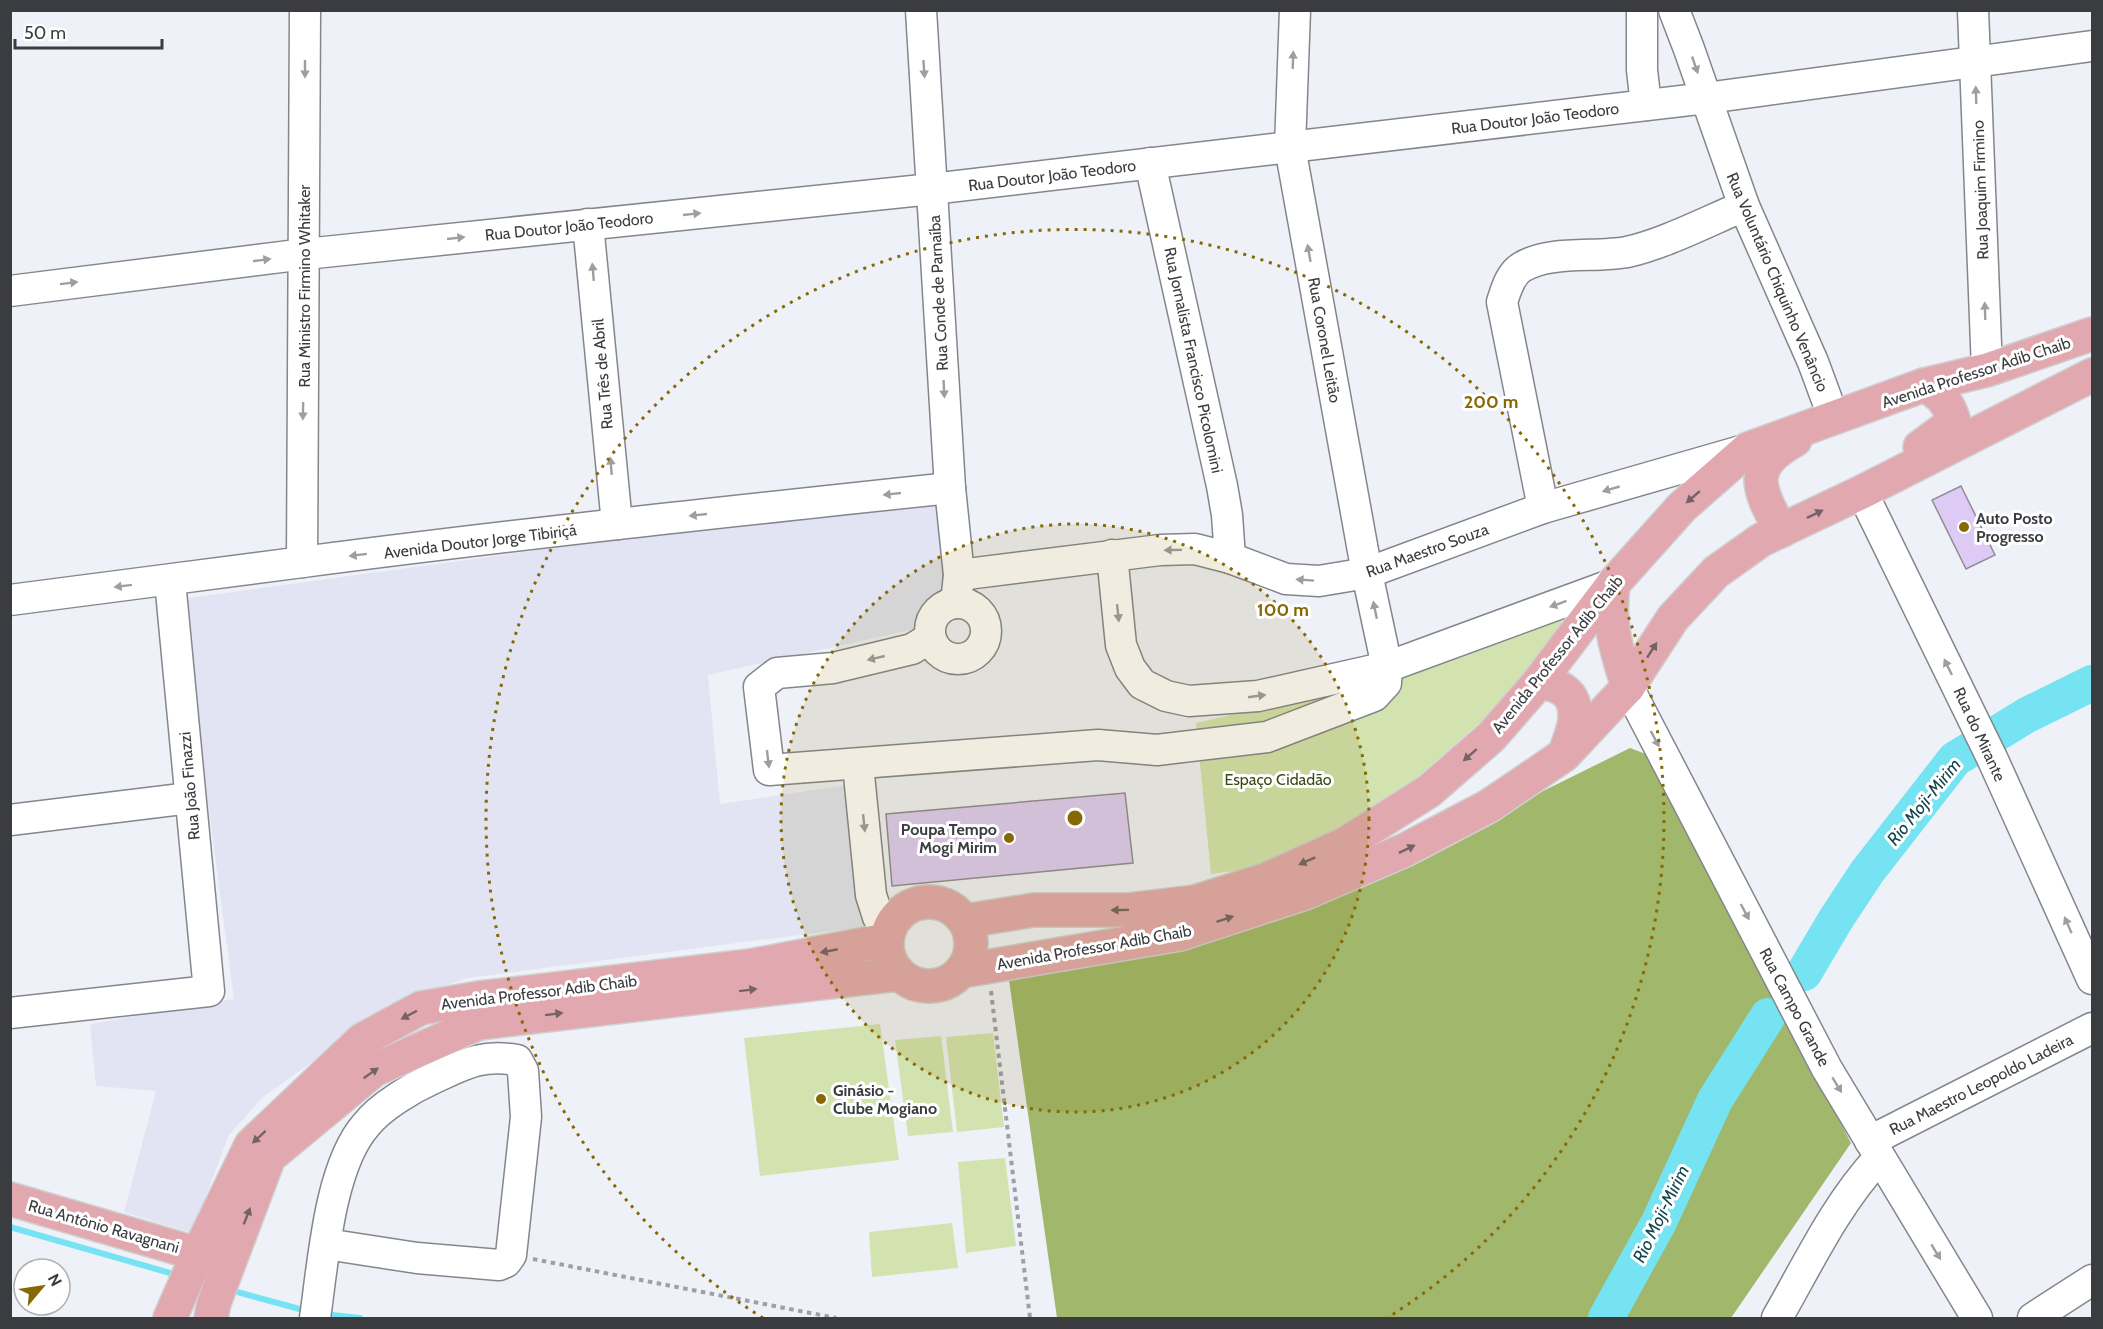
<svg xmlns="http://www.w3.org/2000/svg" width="2103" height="1329" font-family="Cabin,sans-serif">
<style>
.built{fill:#e2e4f3}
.green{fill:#d2e3b0}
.forest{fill:#a0b76c}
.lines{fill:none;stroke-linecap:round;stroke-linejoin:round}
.stream{stroke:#75e3f2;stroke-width:6}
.river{stroke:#75e3f2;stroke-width:36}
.building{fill:#ddcbf6;stroke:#8f8c93;stroke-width:1.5}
.minor-casing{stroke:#85868d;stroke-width:33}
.major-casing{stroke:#d0d0d1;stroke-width:36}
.path{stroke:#9ea0a6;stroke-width:4;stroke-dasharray:4.5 4.5;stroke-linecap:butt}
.minor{stroke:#fff;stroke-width:30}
.major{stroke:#e1a9af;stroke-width:33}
.oneway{fill:#9d9e9f}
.oneway2{fill:#756266}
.ring{fill:none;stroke:#866904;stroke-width:3;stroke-dasharray:3 6}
.poi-dot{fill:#866904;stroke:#fff;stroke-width:2}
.labels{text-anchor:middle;stroke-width:6;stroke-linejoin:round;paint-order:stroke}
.street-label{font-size:16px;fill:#3b3c3f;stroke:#fff}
.poi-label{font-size:16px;font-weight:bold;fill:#3b3c3f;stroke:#fff;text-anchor:start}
.park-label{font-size:16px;fill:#3a4811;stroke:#fff}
.water-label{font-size:18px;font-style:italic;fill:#14464d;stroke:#fff}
.centre{fill:#866904;stroke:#fff;stroke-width:3}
.ring-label{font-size:18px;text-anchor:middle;font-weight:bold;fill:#866904;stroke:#fff;stroke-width:6;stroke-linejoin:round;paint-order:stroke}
</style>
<rect width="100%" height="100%" fill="#eff1f9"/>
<polygon class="built" points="942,495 950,581 919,628 708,675 720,804 854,784 869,926 468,978 399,1001 263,1097 229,1135 192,1233 124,1212 156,1091 96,1086 90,1024 234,999 181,599"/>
<g class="green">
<polygon points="1551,617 1565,623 1492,712 1403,790 1328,837 1250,869 1211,874 1196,723 1382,680"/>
<polygon points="880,1024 899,1160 760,1176 744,1038"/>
<polygon points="993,1033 1004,1127 957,1132 946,1037"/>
<polygon points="941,1036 953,1132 908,1136 895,1040"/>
<polygon points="1005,1158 1016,1246 966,1253 958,1162"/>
<polygon points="952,1223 958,1268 872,1277 869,1232"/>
</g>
<polygon class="forest" points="1630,748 1651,756 1851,1143 1731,1318 1057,1318 1009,980 1515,805"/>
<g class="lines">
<g class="stream">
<polyline points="10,1227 177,1275"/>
<polyline points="230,1290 307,1311"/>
<polyline points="323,1314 360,1318"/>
</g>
<g class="river">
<polyline points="1804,973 1836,919 1867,872 1955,759 2027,715 2092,683"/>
<polyline points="1606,1318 1659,1222 1715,1100 1768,1016"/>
</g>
</g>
<g class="building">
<polygon points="1961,486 1995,555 1966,569 1932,500"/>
<polygon points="1125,793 1133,863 892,886 886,814"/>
</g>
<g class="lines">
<g class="minor-casing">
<g id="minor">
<polyline points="921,10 950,488 959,575 956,603"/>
<polyline points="1642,10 1642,70 1646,105"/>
<polyline points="1674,10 1689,49 1744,206 1813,362 1834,419"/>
<polyline points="1973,10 1987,370"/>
<polyline points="1150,163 1222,486 1227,515 1230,558"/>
<polyline points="588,224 617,524"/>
<polyline points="10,291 305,254 932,189 1290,147 1707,98 2092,46"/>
<polyline points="1862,492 1992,758 2092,979"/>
<path d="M1543,508L1502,302C1506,290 1510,274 1522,267C1550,250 1595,258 1627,252C1664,244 1708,221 1744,206"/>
<polyline points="1112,555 1121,645 1130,668 1142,684 1166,696 1189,701 1258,696 1387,667 1613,584"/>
<polyline points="302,562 305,10"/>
<polyline points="959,575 1160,550 1195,549 1230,558 1286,579 1319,581 1367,573 1543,508 1748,449"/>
<path d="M10,600C108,588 205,574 303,562C518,534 734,511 950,488"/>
<circle cx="958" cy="631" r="28"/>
<polyline points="930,638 912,649 833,668 777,673 759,687 769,770 1098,745 1157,750 1267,737 1374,696 1386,683 1387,667 1367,573 1290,147 1295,10"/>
<polyline points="1628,687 1827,1069 1977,1318"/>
<polyline points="858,765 871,895 878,917 888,932"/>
<polyline points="10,820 190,798"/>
<polyline points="10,1013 209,991 170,581"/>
<polyline points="1870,1141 2092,1028"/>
<path d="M315,1318C323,1264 329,1167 366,1125C381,1106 412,1088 434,1078C465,1064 481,1054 517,1060L523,1071L526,1117L511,1255L506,1262L499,1265L417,1258L326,1244"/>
<path d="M1777,1318C1808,1264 1836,1204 1879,1158"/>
<polyline points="2033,1318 2092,1280"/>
</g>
</g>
<g class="major-casing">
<g id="major">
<path d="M1920,447L1954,422C1949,403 1941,394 1924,385"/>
<path d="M1781,531C1758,488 1746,467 1795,440"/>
<path d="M1613,584C1608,626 1616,648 1628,687"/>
<path d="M1538,683C1559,683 1576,693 1575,717C1575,729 1568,742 1565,754"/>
<circle cx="929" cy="944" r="42"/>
<polyline points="965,921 1034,910 1128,910 1195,902 1265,880 1345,844 1429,791 1491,737 1538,683 1613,584 1682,507 1748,449 1924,385 1987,370 2092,334"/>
<polyline points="962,971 1180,934 1305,893 1405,850 1489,806 1564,755 1628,687 1673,618 1716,572 1761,540 1862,492 2092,375"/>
<polyline points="10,1199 198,1254"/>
<polyline points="170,1318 198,1254 251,1145 362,1040 421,1008 479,998 750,966 886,940"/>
<polyline points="211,1318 214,1303 269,1157 374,1070 479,1023 898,974"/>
</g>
</g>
<g class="path">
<polyline points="991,991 1030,1318"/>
<polyline points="909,998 949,994"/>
<polyline points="533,1259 836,1318"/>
</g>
<use href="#minor" class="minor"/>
<use href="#major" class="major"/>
</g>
<defs><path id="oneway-solid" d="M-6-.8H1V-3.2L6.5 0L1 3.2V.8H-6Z" transform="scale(1.5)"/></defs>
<g class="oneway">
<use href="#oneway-solid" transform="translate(1293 60) rotate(-88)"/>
<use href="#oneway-solid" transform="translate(1695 65) rotate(71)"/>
<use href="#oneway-solid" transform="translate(305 69) rotate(90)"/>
<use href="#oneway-solid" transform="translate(924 69) rotate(86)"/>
<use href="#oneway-solid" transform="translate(1976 95) rotate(-92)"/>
<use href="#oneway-solid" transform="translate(692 214) rotate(-6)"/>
<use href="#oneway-solid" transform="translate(456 238) rotate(-6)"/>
<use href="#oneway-solid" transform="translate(1309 253) rotate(-100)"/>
<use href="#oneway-solid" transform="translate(262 260) rotate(-7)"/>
<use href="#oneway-solid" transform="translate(593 272) rotate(-95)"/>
<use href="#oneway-solid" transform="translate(69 283) rotate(-7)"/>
<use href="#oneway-solid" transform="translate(1985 311) rotate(-92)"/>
<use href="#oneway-solid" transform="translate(944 389) rotate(87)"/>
<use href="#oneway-solid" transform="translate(303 411) rotate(91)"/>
<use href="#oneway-solid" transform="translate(611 466) rotate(-95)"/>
<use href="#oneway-solid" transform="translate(1611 489) rotate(164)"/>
<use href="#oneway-solid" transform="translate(892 494) rotate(174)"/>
<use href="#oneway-solid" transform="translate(698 515) rotate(174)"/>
<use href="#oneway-solid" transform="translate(1173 550) rotate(179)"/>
<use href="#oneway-solid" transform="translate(358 555) rotate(173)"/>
<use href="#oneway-solid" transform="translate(1305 580) rotate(-176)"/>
<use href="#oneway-solid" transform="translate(123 586) rotate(173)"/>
<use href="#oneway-solid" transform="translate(1558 604) rotate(160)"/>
<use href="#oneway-solid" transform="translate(1375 610) rotate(-102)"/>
<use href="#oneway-solid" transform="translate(1118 613) rotate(84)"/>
<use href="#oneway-solid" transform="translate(876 658) rotate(167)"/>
<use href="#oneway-solid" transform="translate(1948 667) rotate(-116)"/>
<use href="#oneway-solid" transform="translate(1257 696) rotate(-8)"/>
<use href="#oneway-solid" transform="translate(1655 739) rotate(62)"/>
<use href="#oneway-solid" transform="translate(768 759) rotate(83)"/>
<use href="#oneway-solid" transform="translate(864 823) rotate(84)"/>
<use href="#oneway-solid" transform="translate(1745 912) rotate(62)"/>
<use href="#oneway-solid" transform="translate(2068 925) rotate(-114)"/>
<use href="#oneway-solid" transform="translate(1837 1085) rotate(59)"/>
<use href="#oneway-solid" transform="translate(1936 1252) rotate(59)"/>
</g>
<g class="oneway2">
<use href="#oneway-solid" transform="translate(1693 497) rotate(139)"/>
<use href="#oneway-solid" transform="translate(1815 514) rotate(-26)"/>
<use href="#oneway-solid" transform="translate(1652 650) rotate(-57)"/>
<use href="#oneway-solid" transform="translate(1470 755) rotate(139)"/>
<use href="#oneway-solid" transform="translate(1407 849) rotate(-26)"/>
<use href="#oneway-solid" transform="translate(1307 861) rotate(156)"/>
<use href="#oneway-solid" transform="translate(1120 910) rotate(179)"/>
<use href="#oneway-solid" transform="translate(1225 919) rotate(-18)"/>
<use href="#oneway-solid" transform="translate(829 951) rotate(169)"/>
<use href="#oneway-solid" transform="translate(748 990) rotate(-7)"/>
<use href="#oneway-solid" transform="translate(554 1014) rotate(-7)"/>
<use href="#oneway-solid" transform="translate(409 1015) rotate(152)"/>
<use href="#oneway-solid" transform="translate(371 1073) rotate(-35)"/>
<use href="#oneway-solid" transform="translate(259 1137) rotate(137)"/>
<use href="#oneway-solid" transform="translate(247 1216) rotate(-69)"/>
</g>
<circle cx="1075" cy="818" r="294" fill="#866904" fill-opacity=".12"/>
<g class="ring">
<circle cx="1075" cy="818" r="294"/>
<path d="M763 1318A589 589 0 1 1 1387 1318"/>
</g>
<g class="poi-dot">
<circle cx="1964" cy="527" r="6"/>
<circle cx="1009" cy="838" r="6"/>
<circle cx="821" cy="1099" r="6"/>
</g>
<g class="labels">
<g class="street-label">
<text transform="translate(1535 118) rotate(-7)" y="6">Rua Doutor João Teodoro</text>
<text transform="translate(1052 175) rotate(-7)" y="6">Rua Doutor João Teodoro</text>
<text transform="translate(1980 190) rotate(-92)" y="6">Rua Joaquim Firmino</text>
<text transform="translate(569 226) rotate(-6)" y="6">Rua Doutor João Teodoro</text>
<text transform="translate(1778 282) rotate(67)" y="6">Rua Voluntário Chiquinho Venâncio</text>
<text transform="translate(304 286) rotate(-90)" y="6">Rua Ministro Firmino Whitaker</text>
<text transform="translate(938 293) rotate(-93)" y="6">Rua Conde de Parnaíba</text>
<text transform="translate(1325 340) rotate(80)" y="6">Rua Coronel Leitão</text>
<text transform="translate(1194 360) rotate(78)" y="6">Rua Jornalista Francisco Picolomini</text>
<text transform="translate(1976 372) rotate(-18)" y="6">Avenida Professor Adib Chaib</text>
<text transform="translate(602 374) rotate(-95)" y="6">Rua Três de Abril</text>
<text transform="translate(480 541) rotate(-7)" y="6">Avenida Doutor Jorge Tibiriçá</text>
<text transform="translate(1427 550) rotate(-20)" y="6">Rua Maestro Souza</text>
<text transform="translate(1557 654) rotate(-51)" y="6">Avenida Professor Adib Chaib</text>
<text transform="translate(1980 734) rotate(65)" y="6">Rua do Mirante</text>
<text transform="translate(189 786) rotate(-95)" y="6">Rua João Finazzi</text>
<text transform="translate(1094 947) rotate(-10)" y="6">Avenida Professor Adib Chaib</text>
<text transform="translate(539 992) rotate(-7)" y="6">Avenida Professor Adib Chaib</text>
<text transform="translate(1795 1007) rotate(62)" y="6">Rua Campo Grande</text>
<text transform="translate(1981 1084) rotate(-27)" y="6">Rua Maestro Leopoldo Ladeira</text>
<text transform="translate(104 1226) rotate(16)" y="6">Rua Antônio Ravagnani</text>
</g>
<g class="poi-label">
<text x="1976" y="524">Auto Posto<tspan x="1976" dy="18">Progresso</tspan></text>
<text x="997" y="835" text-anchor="end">Poupa Tempo<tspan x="997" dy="18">Mogi Mirim</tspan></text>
<text x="833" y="1096">Ginásio -<tspan x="833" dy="18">Clube Mogiano</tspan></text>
</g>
<g class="park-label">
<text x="1278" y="785">Espaço Cidadão</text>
</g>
<g class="water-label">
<text transform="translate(1924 802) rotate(-51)" y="6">Rio Moji-Mirim</text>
<text transform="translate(1661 1214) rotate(-64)" y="6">Rio Moji-Mirim</text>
</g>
</g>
<circle cx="1075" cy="818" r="9" class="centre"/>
<g class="ring-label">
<text x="1491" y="408">200 m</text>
<text x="1283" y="616">100 m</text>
</g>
<rect width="2103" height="1329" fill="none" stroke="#3b3c3f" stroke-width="24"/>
<g transform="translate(42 1287) rotate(61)"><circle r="28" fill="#ffffff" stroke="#b1b1b2" stroke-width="1.5"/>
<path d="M0-4.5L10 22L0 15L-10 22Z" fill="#866904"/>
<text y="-9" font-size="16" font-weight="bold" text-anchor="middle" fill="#3b3c3f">N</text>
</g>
<path d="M15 39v9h147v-9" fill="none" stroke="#3b3c3f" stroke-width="3"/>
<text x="24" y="39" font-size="18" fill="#3b3c3f" stroke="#ffffff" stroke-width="4.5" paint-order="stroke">50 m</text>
</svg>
